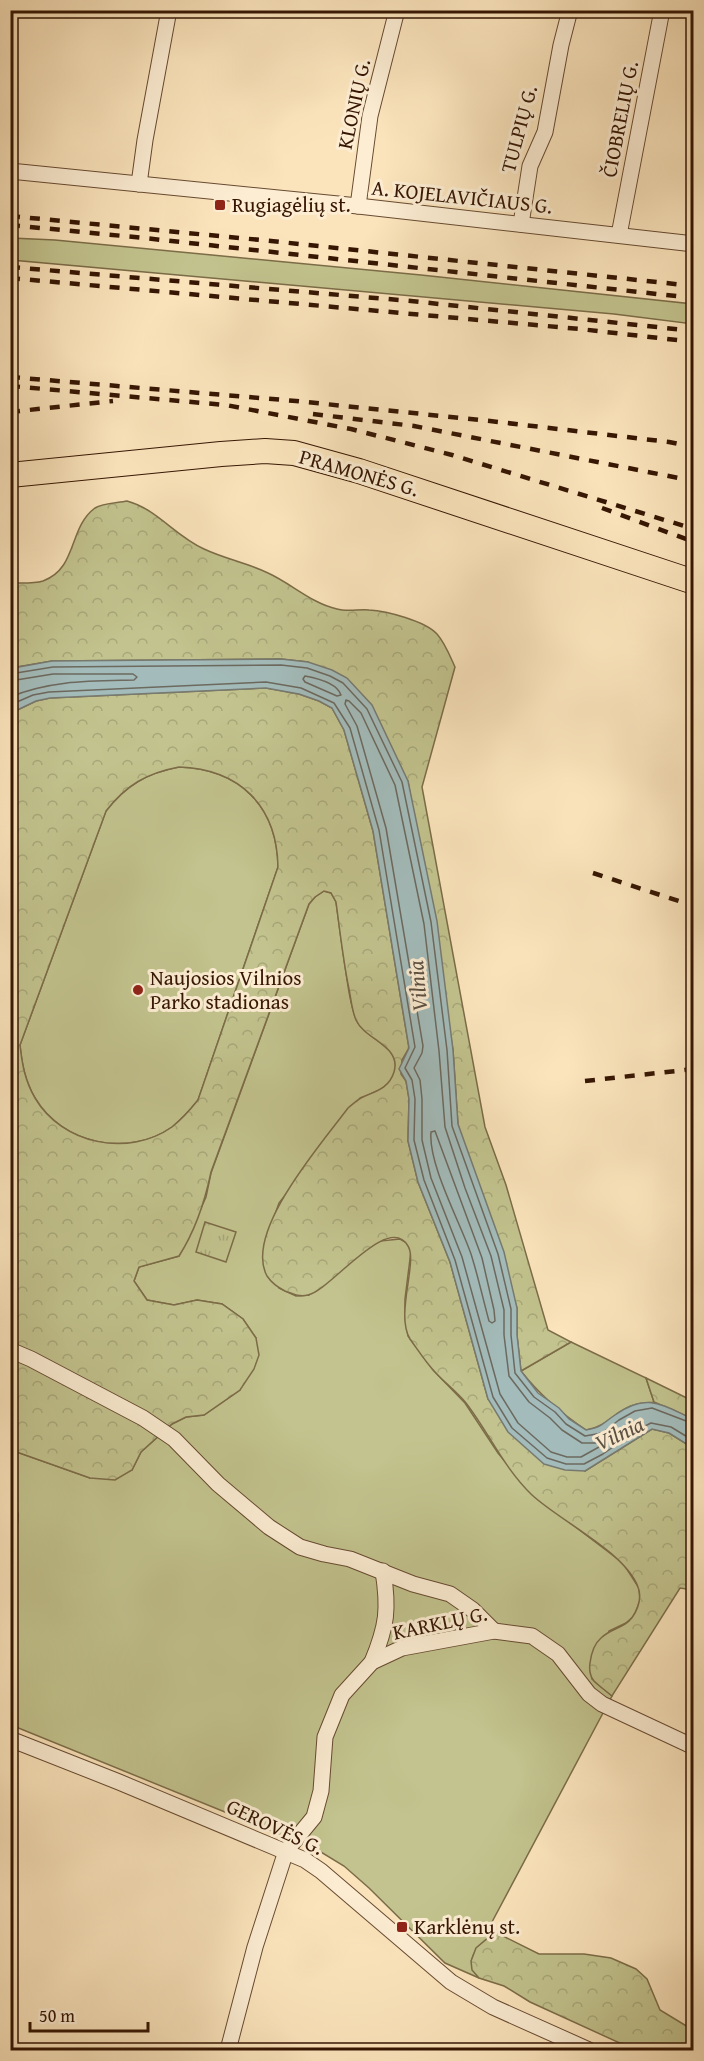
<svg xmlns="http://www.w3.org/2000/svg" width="704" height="2061" font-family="'Gentium Book Plus',serif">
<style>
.grass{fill:#c2c38e;stroke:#7c6c48;stroke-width:1.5}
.forest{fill:url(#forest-crowns);stroke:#7c6c48;stroke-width:1.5;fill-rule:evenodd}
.park{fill:url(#park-tufts);stroke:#7c6c48;stroke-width:1.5}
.water{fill:#a3bcbb;stroke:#777a71;stroke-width:1.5}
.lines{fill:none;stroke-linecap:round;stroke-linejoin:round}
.shore{stroke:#6c695f;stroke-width:1.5}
.street-casing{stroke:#674a31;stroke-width:17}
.primary-casing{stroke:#361603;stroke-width:26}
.street{stroke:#fcedd3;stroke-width:15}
.primary{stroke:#fbe4bc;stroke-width:24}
.rail{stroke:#361603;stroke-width:4.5;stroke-dasharray:10 10;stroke-linecap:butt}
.poi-dot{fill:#8f2418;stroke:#fcedd3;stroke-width:2}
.labels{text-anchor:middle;stroke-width:6;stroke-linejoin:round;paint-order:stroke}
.street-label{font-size:21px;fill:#361603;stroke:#fcedd3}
.poi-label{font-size:21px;fill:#361603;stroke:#fcedd3;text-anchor:start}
.water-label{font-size:22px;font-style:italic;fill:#5c5043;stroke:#fcedd3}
</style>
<defs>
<pattern id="forest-crowns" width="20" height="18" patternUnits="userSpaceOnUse" patternTransform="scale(1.5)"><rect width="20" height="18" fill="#c2c38e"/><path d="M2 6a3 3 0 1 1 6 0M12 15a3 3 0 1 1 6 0" fill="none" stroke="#a7a779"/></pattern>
<pattern id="park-tufts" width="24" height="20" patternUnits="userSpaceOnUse" patternTransform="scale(1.5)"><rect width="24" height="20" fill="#c2c38e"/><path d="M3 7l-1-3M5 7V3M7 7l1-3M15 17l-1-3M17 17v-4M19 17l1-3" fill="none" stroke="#a7a779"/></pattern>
</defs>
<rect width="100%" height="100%" fill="#fbe4bc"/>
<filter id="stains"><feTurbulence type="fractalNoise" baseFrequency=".00333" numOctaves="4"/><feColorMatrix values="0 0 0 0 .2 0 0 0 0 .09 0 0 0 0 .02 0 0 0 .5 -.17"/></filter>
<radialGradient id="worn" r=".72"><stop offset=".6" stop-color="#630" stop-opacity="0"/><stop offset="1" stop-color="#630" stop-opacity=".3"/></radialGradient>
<g class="grass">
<polygon points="11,238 55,240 421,275 693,304 693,324 614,314 11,260"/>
<path d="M179,767C240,769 277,806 278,867L198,1100C190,1110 182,1119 172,1127C128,1158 62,1144 35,1098C25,1081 22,1064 20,1045L106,811C126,785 147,773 179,767Z"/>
<path d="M324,891L331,893L336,902C340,932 344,962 349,992C351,1002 353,1015 358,1023C369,1040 400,1046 395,1071C391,1088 375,1092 360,1098L279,1203L264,1245L279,1288L296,1296L309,1295L368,1248L380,1241L400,1239L407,1243L411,1251L405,1299V1318L408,1336L433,1370L465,1403L498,1453L532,1494L623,1563L639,1588L640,1601L634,1616L626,1623L609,1631L592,1679L612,1696L492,1922L495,1932C479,1946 462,1957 479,1978L445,1963L369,1888L344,1866L316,1849L11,1725L10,1606L12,1603L18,1514L11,1498V1450L90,1478L132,1470L141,1452L172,1424L186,1417L204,1415L240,1390L256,1338L243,1319L222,1304L197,1300L174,1305L147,1300L134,1281L139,1267L179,1256L206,1197L211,1173L309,904L315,897Z"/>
<path d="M571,1342L646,1378L654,1402C648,1403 640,1403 634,1405C615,1410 609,1426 586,1430C562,1414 539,1394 521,1371Z"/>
</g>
<g class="forest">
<path d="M127,501C157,509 175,536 204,549C225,559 248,563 268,573C292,584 311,603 337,609C347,612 359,609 369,610C387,611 425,621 437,634C445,643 450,656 455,667L422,787L485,1127L506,1185L548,1330L571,1342L521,1371L517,1335V1308L458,1125L453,1050L408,781L308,662L281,659L52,661L11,668V583C21,583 33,584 43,581C78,568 68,528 95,508C103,503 118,503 127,501Z"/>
<path d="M266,688L299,694L319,701L332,708L344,730L373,831L409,1048L402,1060L401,1074L406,1081L409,1099L408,1141L418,1182L450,1262L488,1399L585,1471L652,1429L669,1433L693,1448V1590L680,1588L612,1696C606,1691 599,1686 594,1681C590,1677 589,1669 590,1663C591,1655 594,1644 601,1638C608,1631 617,1629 625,1624C636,1617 643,1599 638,1587C625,1552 560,1521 532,1495C504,1468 489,1433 466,1403C457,1392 445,1383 436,1373C426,1363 418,1350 410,1339C395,1314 418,1262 408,1246C388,1212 330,1291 308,1295C299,1297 293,1294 285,1291C279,1288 271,1282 267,1276C243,1232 323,1142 348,1108C353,1104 358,1099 363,1097C377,1091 389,1088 394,1072C402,1046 365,1040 356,1020C352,1011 351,999 349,989C343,960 340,931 336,902L331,893L324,891L315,897L309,904L211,1172C205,1201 195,1231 179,1256L139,1267L134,1281L147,1300L174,1305L197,1300L222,1304L243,1319L256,1338L259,1355L254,1369L240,1390L204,1415L186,1417L172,1424L141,1452L132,1470L115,1480L90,1478L11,1450V713L36,701L50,698ZM179,767C240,769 277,806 278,867L198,1100C190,1110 182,1119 172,1127C128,1158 62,1144 35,1098C25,1081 22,1064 20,1045L106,811C126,785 147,773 179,767Z"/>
<polygon points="646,1378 693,1401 693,1419 654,1402"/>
<polygon points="11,1498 18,1514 12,1603 11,1606"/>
<polygon points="495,1932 539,1954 584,1954 611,1958 636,1969 647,1979 660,2010 693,2030 693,2050 635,2050 530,2002 504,1986 479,1978 472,1970 471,1961 476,1948"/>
</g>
<polygon class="park" points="205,1222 236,1232 226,1262 196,1252"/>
<path class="water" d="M281,659L308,662L332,670L347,678L372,705L408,781L437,921L453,1050L458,1124L504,1252L517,1308V1335L521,1371L538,1393L559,1408L569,1419L586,1430C601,1428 603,1423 615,1415C647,1392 662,1405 693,1419V1448L669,1433L652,1429L585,1471L565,1470L544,1464L508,1432L488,1399L450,1262L418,1182L408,1141L409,1099L406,1081L399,1069L409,1048L373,831L344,730L332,708L319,701L299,694L266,688L50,698L36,701L11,713L10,668H13L52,661Z"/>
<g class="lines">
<g class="shore">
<polyline points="10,674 53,667 281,665 307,668 330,676 343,683 367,709 402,782 431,922 447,1050 452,1126 498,1254 511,1309 511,1335 515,1373 534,1397 555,1412 566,1424 585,1436 602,1433 619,1420 635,1411 652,1408 694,1424"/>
<path d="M305,676C316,678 337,683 341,695L337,696L305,682L303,679Z"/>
<path d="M10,681L53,674H133L137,677L134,680C91,681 51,680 10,697"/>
<polygon points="346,700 349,701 361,713 395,785 424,924 439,1051 445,1127 465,1188 491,1256 504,1310 504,1335 509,1376 529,1402 550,1418 562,1430 582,1443 599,1443 599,1447 581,1457 567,1457 551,1452 518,1423 500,1394 462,1257 431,1178 422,1140 422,1099 420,1080 414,1068 422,1053 423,1046 386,828 357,726 345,704"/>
<polyline points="10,705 33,695 49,692 266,682 301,688 334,703 350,728 379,830 415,1047 405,1068 412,1080 415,1099 414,1140 424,1180 455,1260 493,1397 512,1428 547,1458 566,1464 584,1464 603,1454 639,1429 651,1423 671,1427 694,1441"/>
<path d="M435,1131L482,1258L494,1310L495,1321L492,1323L489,1321C483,1299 478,1276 471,1254C460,1222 428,1164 431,1132Z"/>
</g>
<g class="street-casing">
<g id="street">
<polyline points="10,171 358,206 694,244"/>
<polyline points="139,184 145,140 169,10"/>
<polyline points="358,206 370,116 397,10"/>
<polyline points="521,224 530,166 545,132 561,45 570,10"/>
<polyline points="619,235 662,10"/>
<polyline points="10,1350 31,1359 143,1418 174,1439 218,1484 269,1527 300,1547 324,1554 350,1559 413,1584 450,1594 473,1610 494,1631"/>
<path d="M372,1662C387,1626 389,1609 383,1571"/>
<polyline points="10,1739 119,1782 305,1860 321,1871 451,1982 493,2007 589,2050"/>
<polyline points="228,2050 255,1947 286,1851 314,1817 321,1791 325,1737 342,1695 372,1662 402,1648 494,1631 532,1636 558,1654 589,1694 602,1704 694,1747"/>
</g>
</g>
<g class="primary-casing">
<polyline id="primary" points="10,475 221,454 265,451 294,453 359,471 694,582"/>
</g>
<use href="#street" class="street"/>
<use href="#primary" class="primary"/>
<g class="rail">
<polyline points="10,216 271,241 694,286"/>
<polyline points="10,225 144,238 694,298"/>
<polyline points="10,267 411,301 694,331"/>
<polyline points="10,278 580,329 694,342"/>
<polyline points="10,377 296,401 490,421 669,442 694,447"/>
<polyline points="10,386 226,405 351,429 452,455 694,529"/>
<polyline points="10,412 113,401"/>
<polyline points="313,414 414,426 694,481"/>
<polyline points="602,508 694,542"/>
<polyline points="593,873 694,906"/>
<polyline points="585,1081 694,1069"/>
</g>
</g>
<g class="poi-dot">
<rect x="214" y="199" width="12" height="12" rx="3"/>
<circle cx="138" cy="990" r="6"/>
<rect x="396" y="1921" width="12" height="12" rx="3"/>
</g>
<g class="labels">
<g class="street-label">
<text transform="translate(354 104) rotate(-78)" y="7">KLONIŲ G.</text>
<text transform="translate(620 119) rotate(-79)" y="7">ČIOBRELIŲ G.</text>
<text transform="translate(519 129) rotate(-75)" y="7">TULPIŲ G.</text>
<text transform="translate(462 197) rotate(6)" y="7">A. KOJELAVIČIAUS G.</text>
<text transform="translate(359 473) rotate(16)" y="7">PRAMONĖS G.</text>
<text transform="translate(440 1623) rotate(-12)" y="7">KARKLŲ G.</text>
<text transform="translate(275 1827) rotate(25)" y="7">GEROVĖS G.</text>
</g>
<g class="poi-label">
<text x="232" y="212">Rugiagėlių st.</text>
<text x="150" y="985">Naujosios Vilnios<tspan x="150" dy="24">Parko stadionas</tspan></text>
<text x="414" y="1934">Karklėnų st.</text>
</g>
<g class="water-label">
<text transform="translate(417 986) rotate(-95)" y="8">Vilnia</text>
<text transform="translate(619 1433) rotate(-25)" y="8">Vilnia</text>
</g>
</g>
<rect width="704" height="2061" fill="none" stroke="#fbe4bc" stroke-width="36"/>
<rect x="12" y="12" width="680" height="2037" fill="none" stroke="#361603" stroke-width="3"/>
<rect x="18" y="18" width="668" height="2025" fill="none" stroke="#361603" stroke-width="1.5"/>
<path d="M30 2022v9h118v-9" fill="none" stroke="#361603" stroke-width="3"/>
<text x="39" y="2022" font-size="18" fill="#361603" stroke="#fcedd3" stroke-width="4.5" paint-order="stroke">50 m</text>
<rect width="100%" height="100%" filter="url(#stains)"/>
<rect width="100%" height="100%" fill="url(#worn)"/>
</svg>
